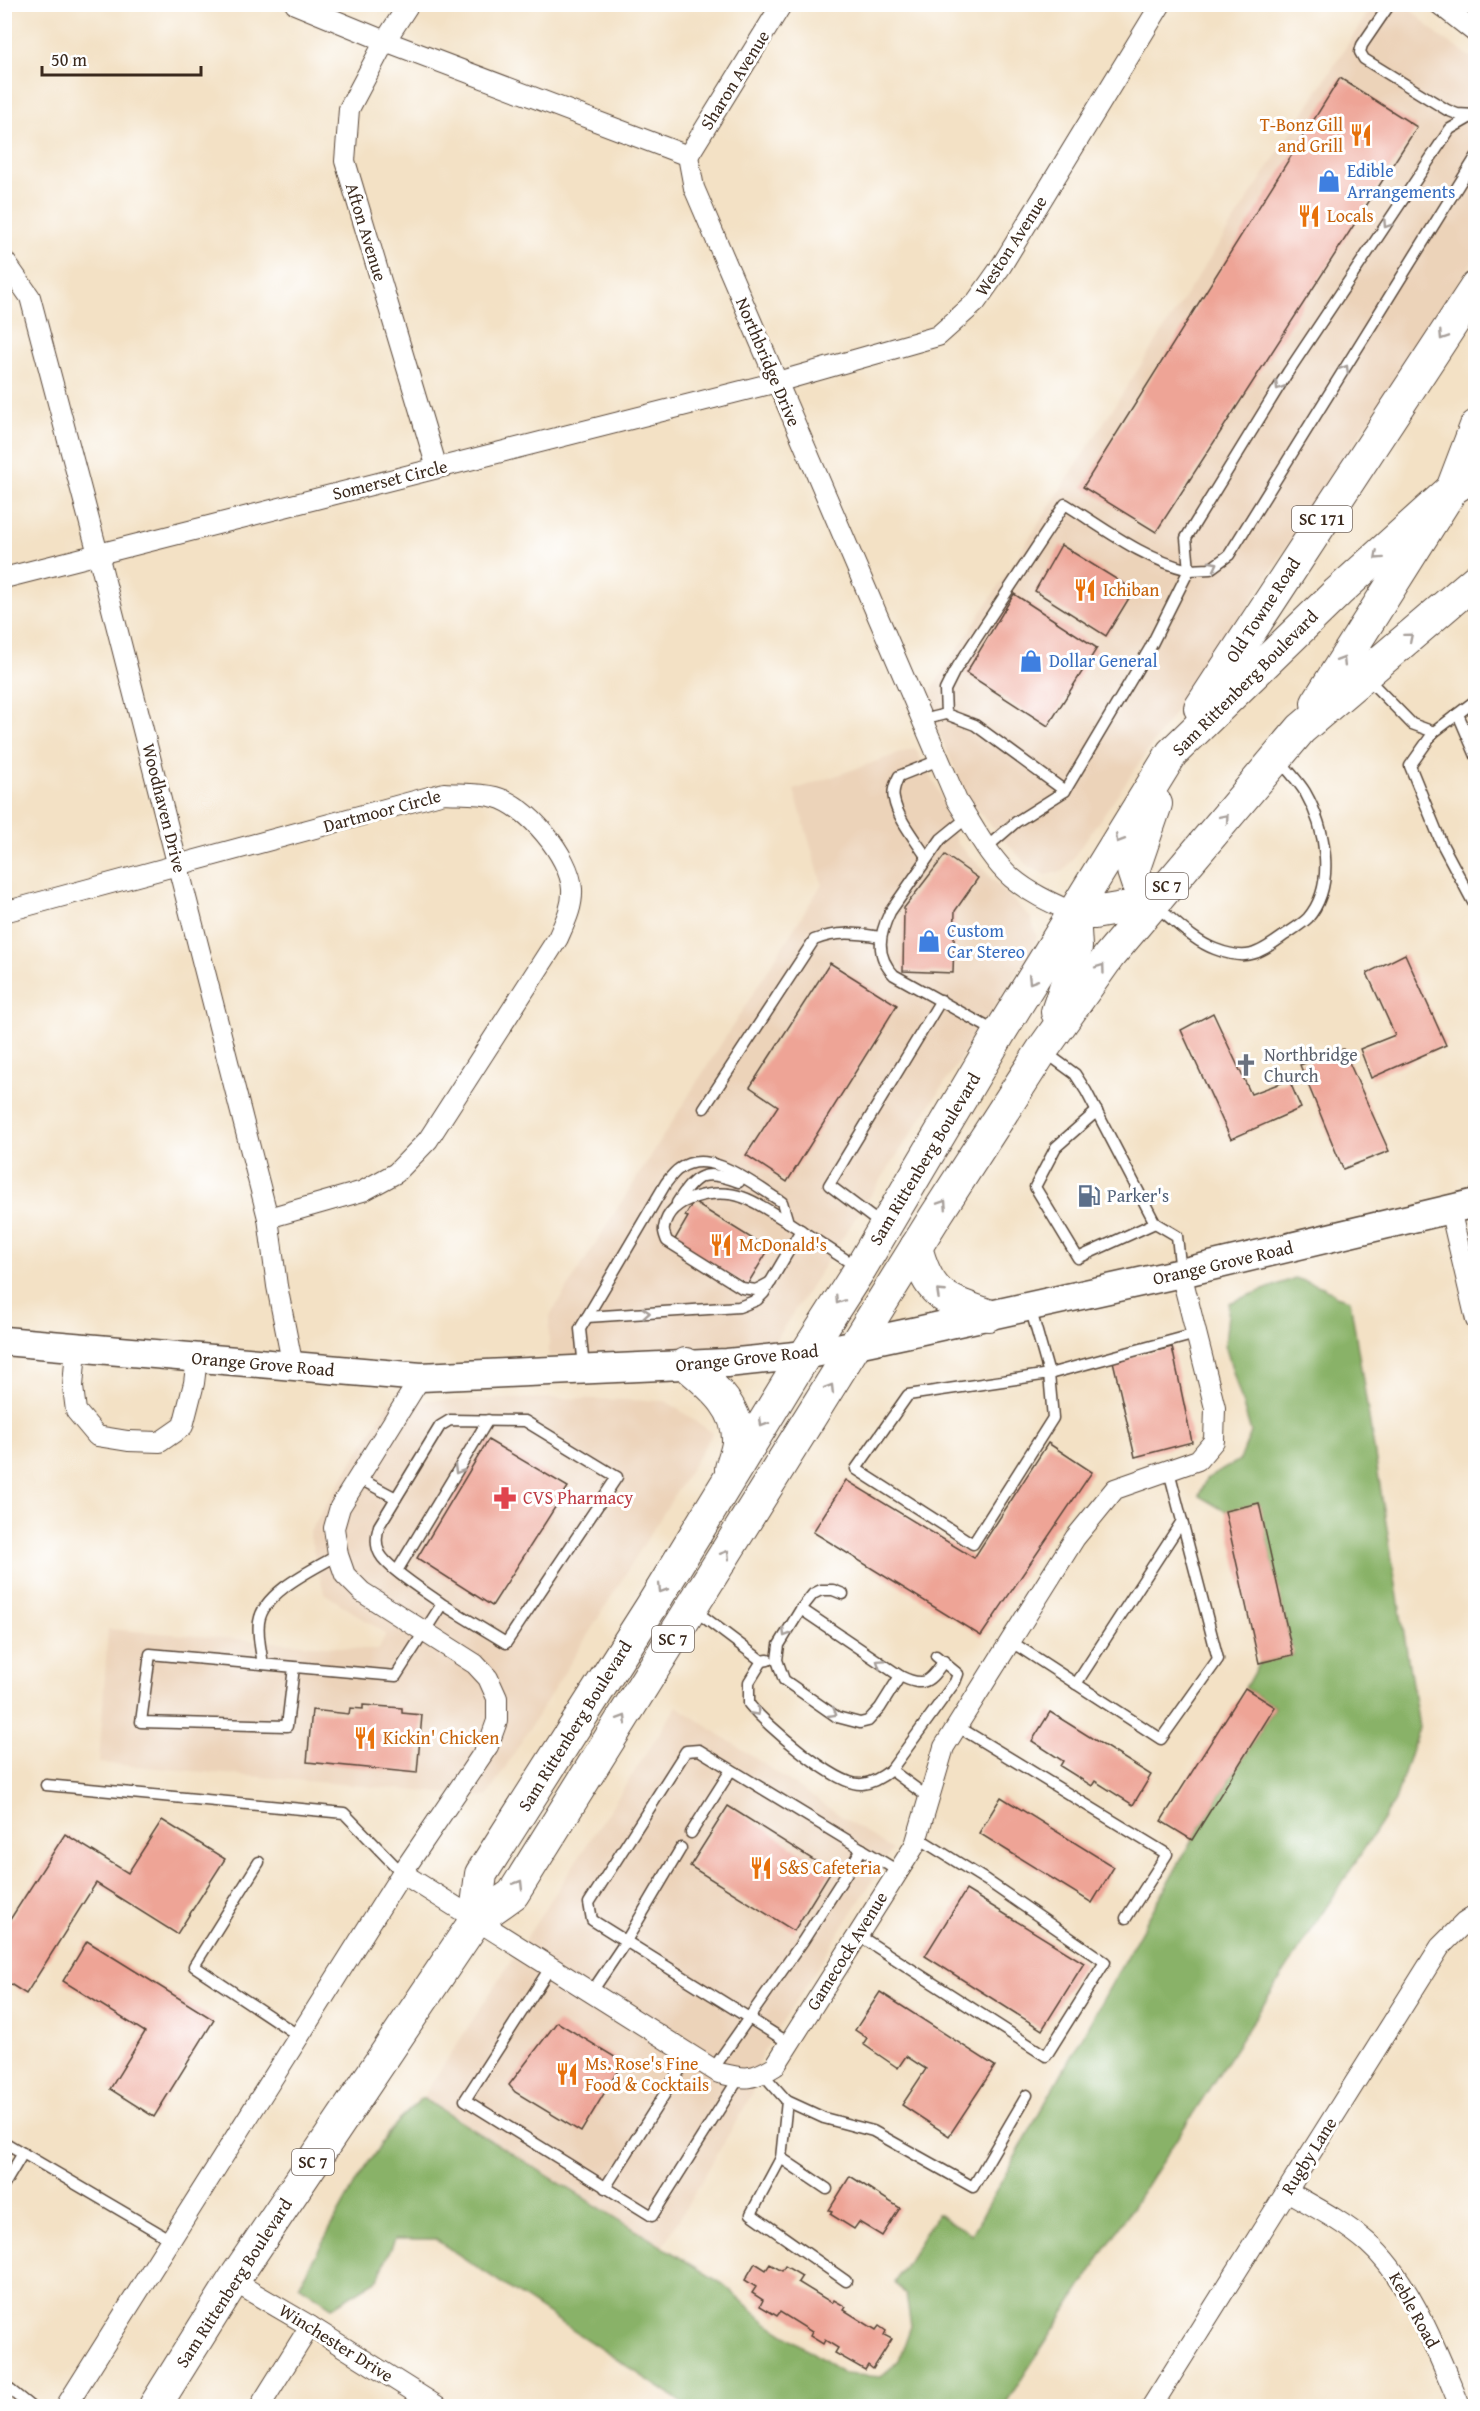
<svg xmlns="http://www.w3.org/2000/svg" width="1480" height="2411" font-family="'Gentium Book Plus',serif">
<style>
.built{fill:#ecd3b9}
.forest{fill:#89b268;stroke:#626e43;stroke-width:1.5}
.building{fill:#eea496}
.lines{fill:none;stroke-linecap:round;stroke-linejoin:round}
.lane-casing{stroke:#574537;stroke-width:13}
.street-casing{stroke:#574537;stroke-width:22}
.secondary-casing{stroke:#574537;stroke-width:31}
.primary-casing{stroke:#574537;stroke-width:34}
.lane{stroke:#fff;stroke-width:10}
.street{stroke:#fff;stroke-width:20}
.secondary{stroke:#fff;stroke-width:28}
.primary{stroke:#fff;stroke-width:32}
.oneway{stroke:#a79f9a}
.labels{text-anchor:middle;stroke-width:6;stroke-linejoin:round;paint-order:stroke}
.shield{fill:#fff;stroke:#766a62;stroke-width:1.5}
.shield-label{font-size:16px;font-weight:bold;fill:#3b2a1e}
.street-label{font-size:18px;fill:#3b2a1e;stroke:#fff}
.food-label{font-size:18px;fill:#c56008;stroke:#fff;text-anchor:start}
.shop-label{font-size:18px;fill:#366cbe;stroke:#fff;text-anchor:start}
.worship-label{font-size:18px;fill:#5b616d;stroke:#fff;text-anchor:start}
.service-label{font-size:18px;fill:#4e5e75;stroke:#fff;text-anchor:start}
.health-label{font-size:18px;fill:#be3a42;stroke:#fff;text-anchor:start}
</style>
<rect width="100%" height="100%" fill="#fff"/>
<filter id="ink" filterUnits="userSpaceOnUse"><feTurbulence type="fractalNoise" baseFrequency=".0167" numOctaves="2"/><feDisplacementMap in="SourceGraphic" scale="12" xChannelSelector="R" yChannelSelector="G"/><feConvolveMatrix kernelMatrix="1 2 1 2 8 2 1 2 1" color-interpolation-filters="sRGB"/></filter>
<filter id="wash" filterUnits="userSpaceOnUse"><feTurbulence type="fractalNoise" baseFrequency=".008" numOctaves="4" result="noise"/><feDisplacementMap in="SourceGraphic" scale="24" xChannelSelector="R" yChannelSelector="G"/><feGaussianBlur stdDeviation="1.35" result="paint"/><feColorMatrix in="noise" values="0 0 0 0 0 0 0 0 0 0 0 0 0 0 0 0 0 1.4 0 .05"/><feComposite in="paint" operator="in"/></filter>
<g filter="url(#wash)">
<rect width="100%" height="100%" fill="#f3e1c5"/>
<g class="built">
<polygon points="1373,5 1406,5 1439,36 1475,60 1475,259 1242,616 1064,871 1046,875 1028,866 968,800 925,700"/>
<polygon points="915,748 938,789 957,843 1031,918 1037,936 1033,949 774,1342 549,1357 549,1317 822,884 794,790"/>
<polygon points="560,1398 666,1401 713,1433 487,1797 99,1763 108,1629 378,1650 386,1634 324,1593 309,1533 390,1401"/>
<polygon points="677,1706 892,1850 761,2056 751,2096 663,2247 422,2098"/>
</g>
<polygon class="forest" points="1295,1278 1323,1287 1336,1296 1350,1300 1419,1727 1395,1801 1004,2406 687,2406 435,2239 395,2239 378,2279 332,2307 299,2285 357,2180 393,2126 422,2098 723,2284 767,2323 845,2374 881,2377 899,2360 911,2326 906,2295 895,2282 937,2214 972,2234 1192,1840 1275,1707 1245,1688 1259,1663 1293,1655 1259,1504 1225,1511 1199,1496 1206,1479 1240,1460 1251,1432 1225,1345 1229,1303"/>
<g id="blocks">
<g class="building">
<polygon points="1340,78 1417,127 1156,532 1083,487"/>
<polygon points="1061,545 1134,590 1106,636 1035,591"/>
<polygon points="1014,594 1097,648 1048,726 966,673"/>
<polygon points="945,855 978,878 955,911 953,973 903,971 904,908"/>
<polygon points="1405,954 1446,1045 1371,1078 1360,1049 1395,1035 1367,973"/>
<polygon points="830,963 897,1005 787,1182 746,1155 778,1106 750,1087"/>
<polygon points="1213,1013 1251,1094 1289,1080 1301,1108 1231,1139 1181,1030"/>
<polygon points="1343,1049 1389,1151 1343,1169 1300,1065"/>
<polygon points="693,1202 769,1249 747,1285 674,1241 688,1217 685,1216"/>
<polygon points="1172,1347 1192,1442 1135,1457 1113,1361"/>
<polygon points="488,1440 568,1487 492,1606 417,1558"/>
<polygon points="1048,1443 1092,1472 981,1636 813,1532 846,1480 974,1558"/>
<polygon points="1259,1503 1293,1655 1259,1663 1225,1511"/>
<polygon points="1245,1688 1275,1707 1192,1840 1161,1821"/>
<polygon points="363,1705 402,1708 402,1713 422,1715 417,1773 307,1762 312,1710 349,1714 350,1708 363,1709"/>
<polygon points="1050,1712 1151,1775 1133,1805 1095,1781 1092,1786 1060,1766 1063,1761 1032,1741"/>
<polygon points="1001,1797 1114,1867 1092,1903 979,1833"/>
<polygon points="728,1806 831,1871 794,1931 690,1866"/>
<polygon points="162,1820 225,1859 177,1934 96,1883 26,1994 4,1980 4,1929 65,1834 128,1873"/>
<polygon points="966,1890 1084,1963 1042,2030 925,1956"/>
<polygon points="87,1941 214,2020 154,2117 110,2089 145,2032 63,1981"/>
<polygon points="880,1992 995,2066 949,2136 902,2105 926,2069 906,2056 898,2068 863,2044 867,2038 855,2030"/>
<polygon points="557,2022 623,2062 581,2132 515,2092 509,2085"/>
<polygon points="850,2176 900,2208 882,2236 859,2222 854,2229 830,2214 832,2211 829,2210"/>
<polygon points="755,2263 766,2270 770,2264 782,2271 785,2266 802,2276 798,2282 832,2303 834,2300 846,2307 844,2310 876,2330 879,2326 886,2331 884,2335 892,2339 873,2369 868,2365 865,2370 835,2353 838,2348 825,2340 823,2344 810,2336 812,2332 780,2312 777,2316 760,2306 763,2300 752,2293 756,2287 745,2280"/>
</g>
</g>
</g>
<g filter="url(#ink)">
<use href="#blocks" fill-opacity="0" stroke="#574537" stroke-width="1.5"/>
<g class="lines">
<g class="lane-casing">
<g id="lane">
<polyline points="1390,4 1362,45 1360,52 1364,59 1447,110 1457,114 1475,115"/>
<polyline points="1476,114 1450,129 1288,372 1186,538 1189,570 1210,569 1229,555 1476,157"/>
<polyline points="1366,677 1412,724 1434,732"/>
<polyline points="1476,700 1434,732 1410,766 1441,842 1476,908"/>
<path d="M946,714L945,690L954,672L1065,504C1104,528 1143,559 1189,570L1150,648L1065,791L1016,822L987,847"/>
<polyline points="1458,714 1476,756"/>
<polyline points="922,720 946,714 975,725 1065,791"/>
<path d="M968,817L941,839L890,912C879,935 875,955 894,975L998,1033"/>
<path d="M927,858C917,842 897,818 894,799C892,791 895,784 899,776L939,760"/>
<path d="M1156,906C1174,920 1193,941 1215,949C1246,961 1257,955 1282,937C1290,931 1301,925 1308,918C1337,884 1325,827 1305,792C1298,781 1288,770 1279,760"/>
<polyline points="1045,1052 1075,1074 1086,1091 1155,1223 1177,1236 1181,1273"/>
<path d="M704,1108L814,940C837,931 856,933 880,937"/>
<polyline points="1097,1111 1056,1147 1035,1187 1078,1258 1155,1223"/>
<path d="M677,1203C696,1173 705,1169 739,1182"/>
<polyline points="882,1225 829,1185 941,1000"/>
<path d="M771,1282L756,1290L742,1288L667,1241C666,1238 663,1232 664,1228C668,1196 718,1188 742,1197C758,1202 773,1214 788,1222"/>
<polyline points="1030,1307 1049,1374 908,1395 856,1469 973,1544 1053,1418 1049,1374 1196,1334"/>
<polyline points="587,1317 739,1307 757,1300 764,1293 801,1230"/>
<path d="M584,1367L580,1329L666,1183C670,1178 674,1172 679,1169C709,1146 755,1186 782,1202L788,1222L857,1267"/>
<polyline points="358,1478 396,1498"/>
<polyline points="397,1571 488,1420"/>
<polyline points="843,1594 833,1590 821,1590 813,1594 801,1609 779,1645 777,1660 784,1680 837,1717 860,1723 868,1721 880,1708 900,1676"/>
<polyline points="693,1609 762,1661 768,1660"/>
<path d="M801,1609L900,1676C925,1688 929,1682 944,1661"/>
<polyline points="1010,1641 1161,1739 1218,1659 1169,1471"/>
<path d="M762,1661L749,1682V1704C765,1724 837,1787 862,1784C873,1783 882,1777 891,1770L955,1682L958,1674L936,1656"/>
<path d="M263,1664C261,1651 257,1635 259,1622C263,1592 314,1569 338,1555"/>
<path d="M294,1667L287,1726L141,1722L150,1654L396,1676L442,1604L506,1643L617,1477L525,1421L450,1420L440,1426L379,1526C376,1536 375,1545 380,1554C388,1569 427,1593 442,1604"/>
<polyline points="1076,1684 1182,1521"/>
<polyline points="957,1726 1167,1854 1126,1918"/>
<polyline points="891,1770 929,1798"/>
<polyline points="46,1785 344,1813 402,1873"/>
<polyline points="691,1833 731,1770"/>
<polyline points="259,1862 194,1966 299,2036"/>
<polyline points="858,1935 1046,2056 1105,1962 986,1880 917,1837"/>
<polyline points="550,1968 465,2100 652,2216 739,2078"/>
<polyline points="591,1993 626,1941 681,1848"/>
<polyline points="789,2043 592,1920 589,1903 686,1751 699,1750 898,1871"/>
<polyline points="713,2069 803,1941 862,1849"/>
<polyline points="762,2073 787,2101 824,2118 873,2131 973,2187 1027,2095"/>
<polyline points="787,2101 781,2158 751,2214 846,2281"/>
<polyline points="4,2142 171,2240"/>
<polyline points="781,2158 827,2189"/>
<polyline points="4,2185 23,2153"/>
<polyline points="605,2188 690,2054"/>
<polyline points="4,2385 30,2406"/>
</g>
</g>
<g class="street-casing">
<g id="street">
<path d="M295,4L385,41L688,156L694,188L957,801C974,827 989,858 1012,878C1031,894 1052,903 1074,913"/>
<polyline points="409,4 385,41 349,109 345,161 437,468"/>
<polyline points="1439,4 1476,33"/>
<polyline points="688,156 782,4"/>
<polyline points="4,260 30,297 98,554 268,1218 277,1286 293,1367"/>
<polyline points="4,578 777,382 938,336 976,302 1000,268 1161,4"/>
<path d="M4,912L444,793C460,794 479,793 495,797C527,805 570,856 572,889C573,907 565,922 558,938L428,1140L396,1173L363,1191L268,1218"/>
<polyline points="1450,1209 1476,1320"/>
<polyline points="76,1348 73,1387 76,1411 97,1436 128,1441 160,1442 183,1426 194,1383 197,1358"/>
<path d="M402,1873L719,2073C745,2079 751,2081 775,2066L915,1845L944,1747L1075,1538L1115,1489L1198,1460L1214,1441L1215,1408L1181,1273"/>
<path d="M1287,2191C1315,2207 1344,2222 1368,2243C1411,2281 1438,2354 1460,2406"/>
<polyline points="233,2281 310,2326 437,2406"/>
<polyline points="66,2406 402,1873 488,1746 497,1721 497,1698 488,1678 475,1664 362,1592 345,1575 338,1555 334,1528 340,1507 421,1377"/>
<polyline points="260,2406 310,2326"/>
<polyline points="1152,2406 1440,1947 1464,1923 1476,1915"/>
</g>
</g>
<g class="secondary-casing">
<polyline id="secondary" points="4,1341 421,1377 727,1363 805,1355 913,1332 1181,1273 1476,1203"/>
</g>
<g class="primary-casing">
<g id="primary">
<polyline points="1317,703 1452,489 1476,426"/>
<polyline points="1200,708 1476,287"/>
<polyline points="1074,913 1094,913 1152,903 1137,883 1133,871 1156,804"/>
<polyline points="1057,1012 1072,967 1076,947 1074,913"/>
<path d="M916,1247C929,1296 943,1299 988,1315"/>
<path d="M686,1364C710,1385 739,1406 738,1441C738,1450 733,1460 731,1469"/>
<polyline points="475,1921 481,1874 651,1607 805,1355 860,1269 999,1034 1172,753 1338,592 1452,489 1476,474"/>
<polyline points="155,2406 233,2281 475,1921 513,1894 933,1220 1043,1049 1109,956 1301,729 1476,580"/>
</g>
</g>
<use href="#lane" class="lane"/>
<use href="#street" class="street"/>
<use href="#secondary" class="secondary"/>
<use href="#primary" class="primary"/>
</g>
<defs><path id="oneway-chevron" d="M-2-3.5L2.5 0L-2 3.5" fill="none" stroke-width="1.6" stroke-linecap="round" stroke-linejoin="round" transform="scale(1.5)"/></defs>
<g class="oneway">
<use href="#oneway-chevron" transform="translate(1387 224) rotate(124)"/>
<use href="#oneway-chevron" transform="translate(1443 336) rotate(123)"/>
<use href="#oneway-chevron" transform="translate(1345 369) rotate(-58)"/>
<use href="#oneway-chevron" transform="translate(1279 386) rotate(122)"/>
<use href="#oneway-chevron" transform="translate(1378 556) rotate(138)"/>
<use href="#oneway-chevron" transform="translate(1214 565) rotate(-28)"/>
<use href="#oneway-chevron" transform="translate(1409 637) rotate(-40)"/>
<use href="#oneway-chevron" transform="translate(1342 661) rotate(-58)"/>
<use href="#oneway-chevron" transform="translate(1225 818) rotate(-50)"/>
<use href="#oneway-chevron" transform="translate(1119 839) rotate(121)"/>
<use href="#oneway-chevron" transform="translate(1101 968) rotate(-54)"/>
<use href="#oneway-chevron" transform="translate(1032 980) rotate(122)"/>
<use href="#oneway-chevron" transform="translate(943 1204) rotate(-57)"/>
<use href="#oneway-chevron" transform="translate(940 1293) rotate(-137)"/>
<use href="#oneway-chevron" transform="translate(839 1300) rotate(123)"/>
<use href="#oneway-chevron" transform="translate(646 1313) rotate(-4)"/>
<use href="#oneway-chevron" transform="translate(830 1388) rotate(-58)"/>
<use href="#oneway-chevron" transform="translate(763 1423) rotate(121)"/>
<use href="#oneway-chevron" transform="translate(458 1470) rotate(121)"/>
<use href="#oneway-chevron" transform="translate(726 1554) rotate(-58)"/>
<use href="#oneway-chevron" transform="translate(662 1589) rotate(121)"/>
<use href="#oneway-chevron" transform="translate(786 1633) rotate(121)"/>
<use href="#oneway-chevron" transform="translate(880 1663) rotate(-146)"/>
<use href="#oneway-chevron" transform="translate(756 1712) rotate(48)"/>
<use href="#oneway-chevron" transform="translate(833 1713) rotate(31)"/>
<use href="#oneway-chevron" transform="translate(623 1719) rotate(-58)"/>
<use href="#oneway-chevron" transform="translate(519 1884) rotate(-58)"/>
</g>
</g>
<defs>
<g id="restaurant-bare" transform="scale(1.8)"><path d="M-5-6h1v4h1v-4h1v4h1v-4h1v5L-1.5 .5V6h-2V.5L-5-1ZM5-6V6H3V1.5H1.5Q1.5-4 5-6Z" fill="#e8710a" stroke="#fff" stroke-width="2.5" paint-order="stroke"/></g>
<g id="shop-bare" transform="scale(1.8)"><path d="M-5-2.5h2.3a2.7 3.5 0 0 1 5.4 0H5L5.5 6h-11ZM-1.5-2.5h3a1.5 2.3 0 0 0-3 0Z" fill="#3f7fe0" stroke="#fff" stroke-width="2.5" paint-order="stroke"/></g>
<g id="church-bare" transform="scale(1.8)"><path d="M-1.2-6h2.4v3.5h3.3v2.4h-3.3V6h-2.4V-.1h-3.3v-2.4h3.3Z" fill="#6b7280" stroke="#fff" stroke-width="2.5" paint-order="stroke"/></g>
<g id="fuel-bare" transform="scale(1.8)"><path d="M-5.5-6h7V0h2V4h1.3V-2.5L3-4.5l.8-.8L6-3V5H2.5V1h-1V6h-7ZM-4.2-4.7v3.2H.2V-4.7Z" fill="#5c6f8a" stroke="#fff" stroke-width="2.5" paint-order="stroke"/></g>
<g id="pharmacy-bare" transform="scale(1.8)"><path d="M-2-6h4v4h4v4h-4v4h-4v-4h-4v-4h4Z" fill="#e0444e" stroke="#fff" stroke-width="2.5" paint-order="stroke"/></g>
</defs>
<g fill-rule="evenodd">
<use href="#restaurant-bare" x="1361" y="135"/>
<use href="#shop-bare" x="1329" y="181"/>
<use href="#restaurant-bare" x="1309" y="216"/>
<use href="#restaurant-bare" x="1085" y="590"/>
<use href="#shop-bare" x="1031" y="661"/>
<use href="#shop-bare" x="929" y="941"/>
<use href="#church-bare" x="1246" y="1065"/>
<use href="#fuel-bare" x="1089" y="1196"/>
<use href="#restaurant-bare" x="721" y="1245"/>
<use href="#pharmacy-bare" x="505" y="1498"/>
<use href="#restaurant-bare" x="365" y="1738"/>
<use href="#restaurant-bare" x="761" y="1868"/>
<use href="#restaurant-bare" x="567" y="2074"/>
</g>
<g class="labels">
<g class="shield">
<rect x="1292" y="506" width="60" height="26" rx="4.5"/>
<rect x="1146" y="873" width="42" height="26" rx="4.5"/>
<rect x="652" y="1626" width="42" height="26" rx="4.5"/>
<rect x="292" y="2149" width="42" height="26" rx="4.5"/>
</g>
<g class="shield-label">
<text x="1322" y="525">SC 171</text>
<text x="1167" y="892">SC 7</text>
<text x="673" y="1645">SC 7</text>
<text x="313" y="2168">SC 7</text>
</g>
<g class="street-label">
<text transform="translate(735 80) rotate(-58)" y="6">Sharon Avenue</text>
<text transform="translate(366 232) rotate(73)" y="6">Afton Avenue</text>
<text transform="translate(1011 246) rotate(-57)" y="6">Weston Avenue</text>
<text transform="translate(768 362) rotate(67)" y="6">Northbridge Drive</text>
<text transform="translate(390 480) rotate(-14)" y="6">Somerset Circle</text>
<text transform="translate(1263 610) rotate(-57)" y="6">Old Towne Road</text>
<text transform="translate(1245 683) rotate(-45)" y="6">Sam Rittenberg Boulevard</text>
<text transform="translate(164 808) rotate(76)" y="6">Woodhaven Drive</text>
<text transform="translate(382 811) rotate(-15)" y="6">Dartmoor Circle</text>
<text transform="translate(925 1159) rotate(-59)" y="6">Sam Rittenberg Boulevard</text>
<text transform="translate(1223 1263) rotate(-13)" y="6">Orange Grove Road</text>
<text transform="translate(747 1358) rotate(-6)" y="6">Orange Grove Road</text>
<text transform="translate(263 1364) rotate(5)" y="6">Orange Grove Road</text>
<text transform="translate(575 1726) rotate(-58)" y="6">Sam Rittenberg Boulevard</text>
<text transform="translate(847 1951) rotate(-58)" y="6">Gamecock Avenue</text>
<text transform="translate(1309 2156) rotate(-58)" y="6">Rugby Lane</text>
<text transform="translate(234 2283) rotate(-57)" y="6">Sam Rittenberg Boulevard</text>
<text transform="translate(1414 2310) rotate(61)" y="6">Keble Road</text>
<text transform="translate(336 2343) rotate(32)" y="6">Winchester Drive</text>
</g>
<g class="food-label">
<text x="1343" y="131" text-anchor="end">T-Bonz Gill<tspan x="1343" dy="21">and Grill</tspan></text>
<text x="1327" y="222">Locals</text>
<text x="1103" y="596">Ichiban</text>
<text x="739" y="1251">McDonald's</text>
<text x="383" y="1744">Kickin' Chicken</text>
<text x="779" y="1874">S&amp;S Cafeteria</text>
<text x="585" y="2070">Ms. Rose's Fine<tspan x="585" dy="21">Food &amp; Cocktails</tspan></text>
</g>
<g class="shop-label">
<text x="1347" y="177">Edible<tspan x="1347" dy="21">Arrangements</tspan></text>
<text x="1049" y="667">Dollar General</text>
<text x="947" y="937">Custom<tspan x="947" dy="21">Car Stereo</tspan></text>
</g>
<g class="worship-label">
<text x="1264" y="1061">Northbridge<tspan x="1264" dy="21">Church</tspan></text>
</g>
<g class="service-label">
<text x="1107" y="1202">Parker's</text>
</g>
<g class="health-label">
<text x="523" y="1504">CVS Pharmacy</text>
</g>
</g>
<rect width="1480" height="2411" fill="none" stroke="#fff" stroke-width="24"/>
<path d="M42 66v9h159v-9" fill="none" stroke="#3b2a1e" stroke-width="3"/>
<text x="51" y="66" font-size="18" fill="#3b2a1e" stroke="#ffffff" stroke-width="4.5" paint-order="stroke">50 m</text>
</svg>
